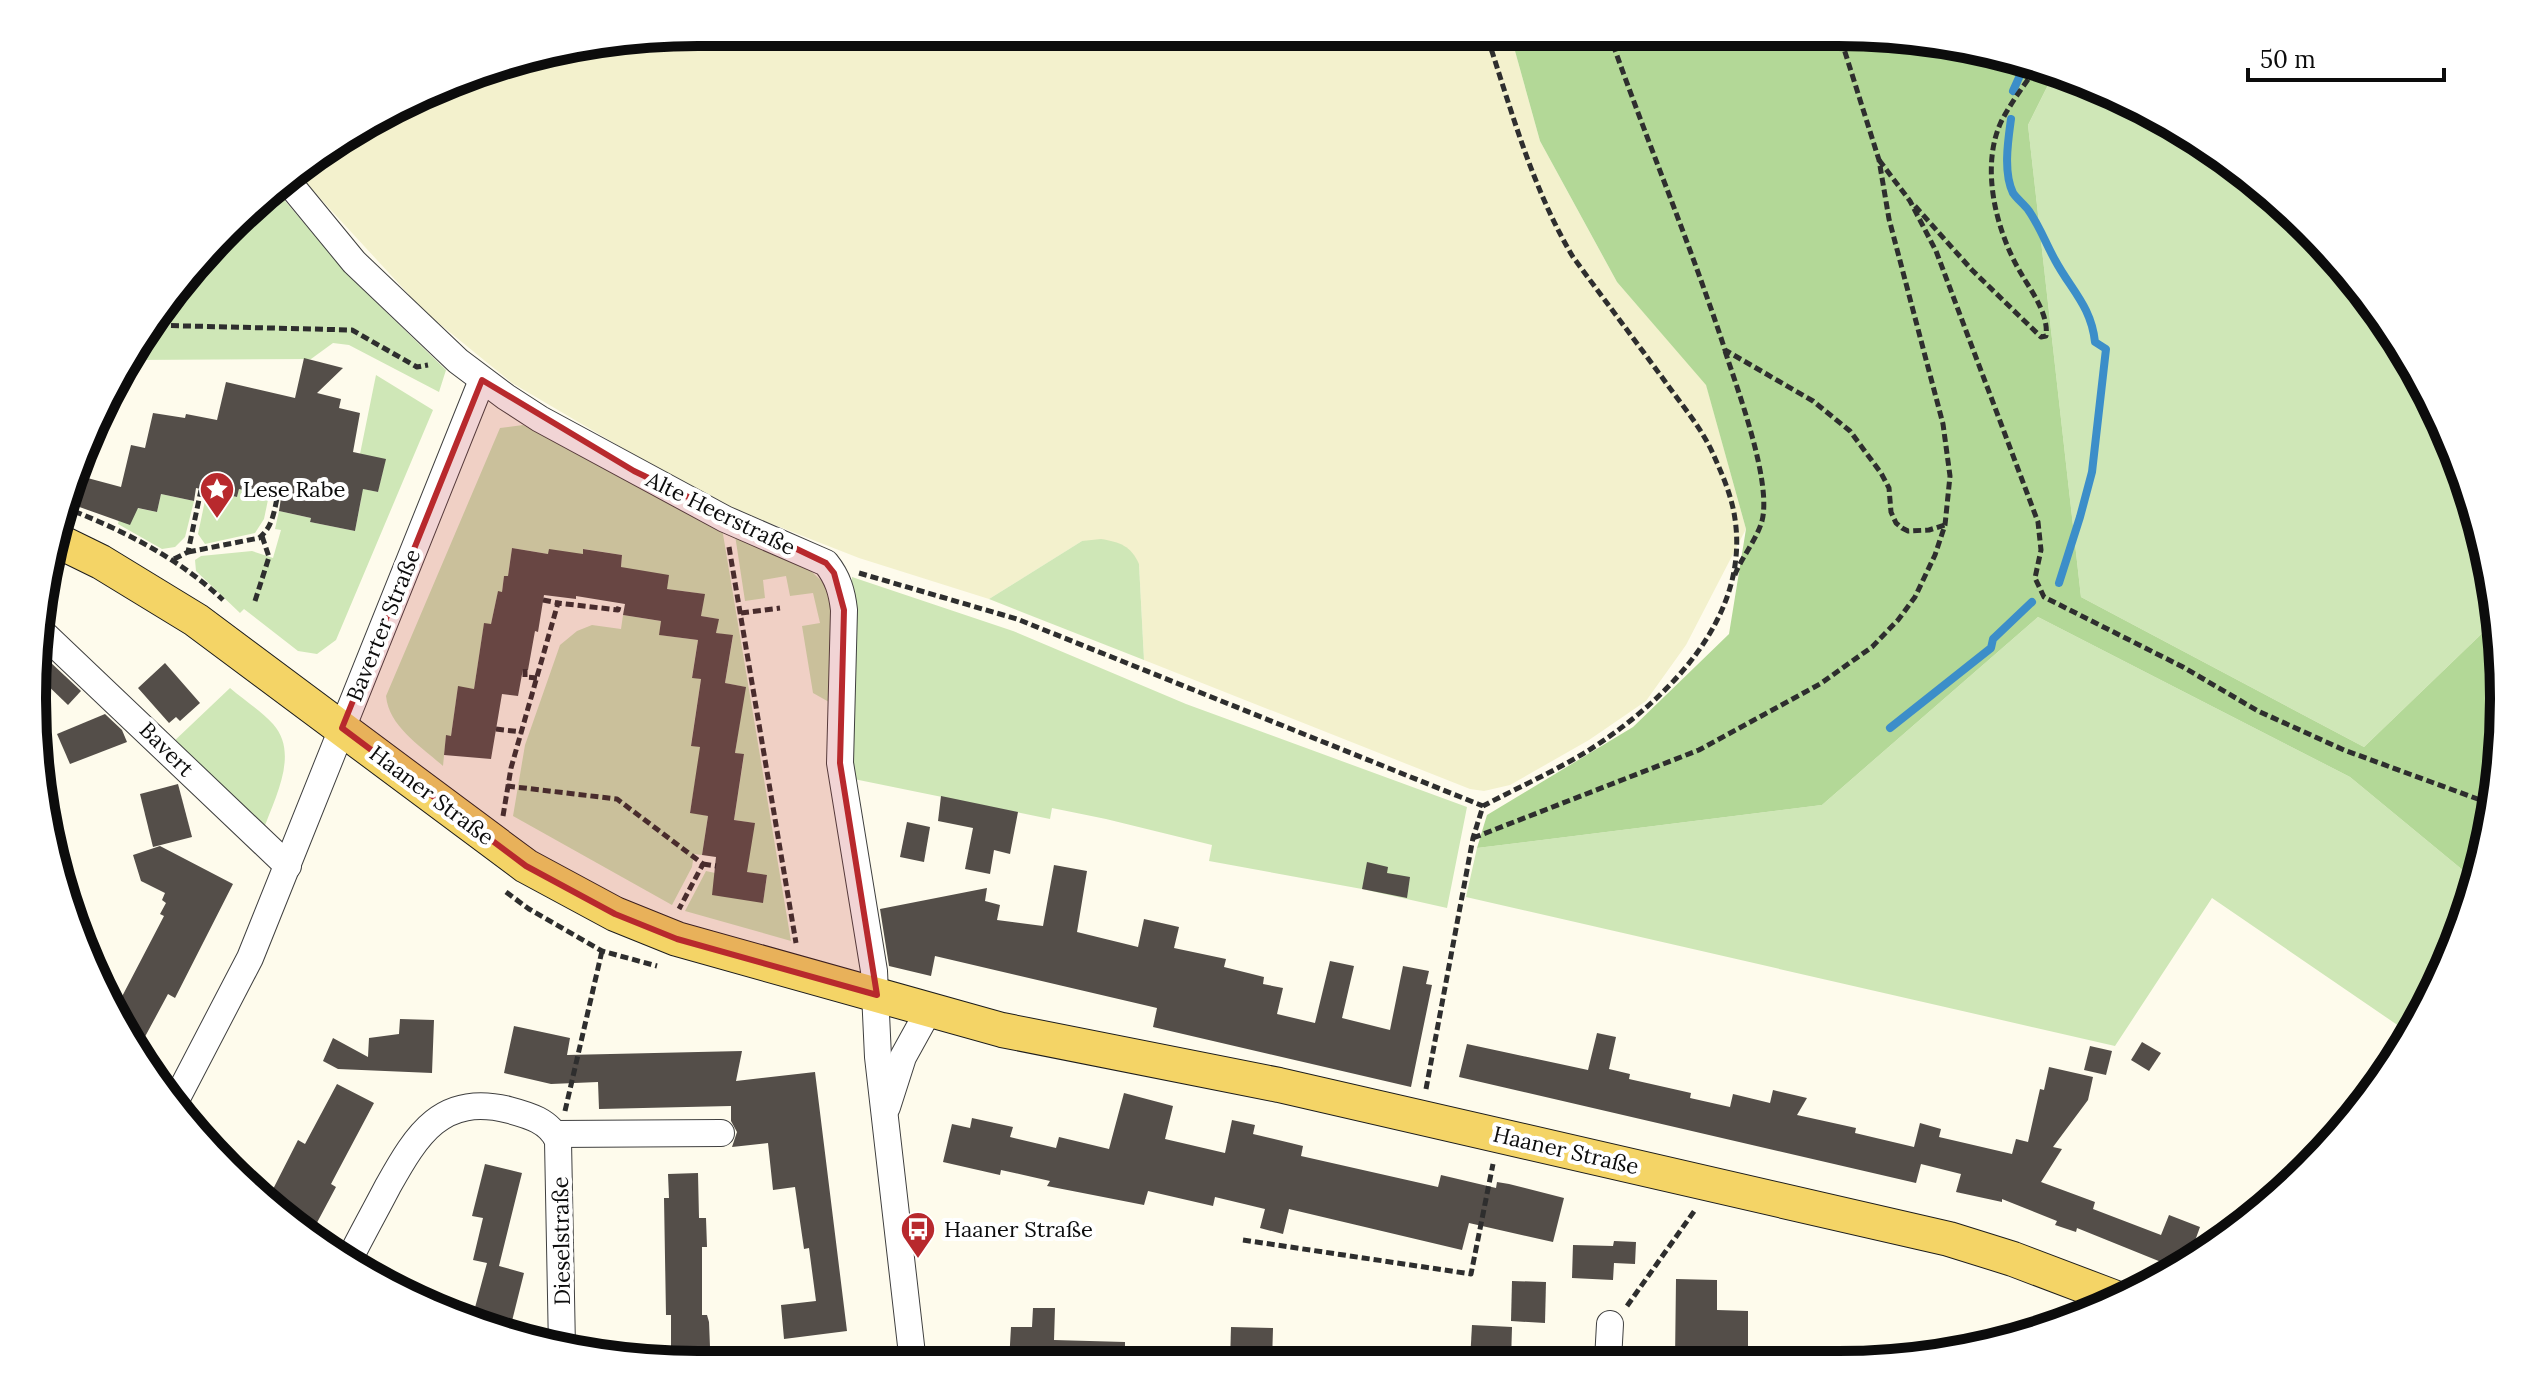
<svg xmlns="http://www.w3.org/2000/svg" width="2536" height="1397" font-family="Lora,serif">
<style>
.farmland{fill:#f3f1cd}
.green{fill:#cfe7b7}
.forest{fill:#b3d897}
.lines{fill:none;stroke-linecap:round;stroke-linejoin:round}
.stream{stroke:#3c8ec9;stroke-width:8}
.building{fill:#544e49}
.minor-casing{stroke:#3f3f3f;stroke-width:28}
.major-casing{stroke:#1d1d1d;stroke-width:36}
.path{stroke:#2e2e2e;stroke-width:5;stroke-dasharray:8 4;stroke-linecap:butt}
.minor{stroke:#fff;stroke-width:26}
.major{stroke:#f4d466;stroke-width:34}
.marked{fill:#b8292d;fill-opacity:0.2;stroke:#b8292d;stroke-width:6;stroke-linejoin:round}
.labels{text-anchor:middle;stroke-width:8;stroke-linejoin:round;paint-order:stroke}
.poi-label{font-size:22px;fill:#0c0c0c;stroke:#fff;text-anchor:start}
.street-label{font-size:22px;fill:#0c0c0c;stroke:#fff}
.rim{fill:none;stroke:#0c0c0c;stroke-width:10}
</style>
<rect width="100%" height="100%" fill="#fefbec"/>
<polygon class="farmland" points="699,32 1510,33 1540,141 1617,282 1706,384 1746,529 1686,645 1646,701 1589,740 1510,785 1484,791 1470,789 1144,660 1139,564 1082,541 989,599 859,558 711,500 512,383 425,312 293,169 485,67"/>
<g class="green">
<polygon points="2056,69 2171,122 2277,198 2367,293 2435,404 2481,526 2497,619 2364,747 2081,597 2028,125"/>
<polygon points="275,189 348,275 446,370 439,392 349,345 333,343 311,359 130,360 145,328"/>
<polygon points="376,375 433,410 336,640 317,654 298,651 244,609 240,613 196,571 195,560 201,556 252,551 273,558 281,530 275,529 279,511 311,518 310,522 355,531 361,500 345,485 378,492 385,460 360,454"/>
<path d="M523,425L722,528L791,941L685,911L706,871L715,873L763,902L767,876L743,871L754,823L734,820L744,755L735,753L745,687L725,683L733,636L716,633L718,619L701,616L704,594L667,589L621,567L622,555L584,549L583,554H548L512,548L508,576H504L502,592H498L491,624H484L474,689L458,687L451,736H446L443,766C421,746 389,727 386,696L500,428Z"/>
<polygon points="239,489 269,495 264,519 255,533 205,544 198,534 207,491 237,497"/>
<polygon points="161,494 194,501 185,537 175,547 162,549 118,524 122,505 157,512"/>
<polygon points="735,535 796,557 828,587 834,613 829,702 813,693 802,626 820,623 813,593 790,596 786,576 763,580 765,598 745,601"/>
<path d="M1101,539C1120,542 1131,546 1139,564L1144,660L989,599L1082,541Z"/>
<polygon points="852,577 1013,631 1186,704 1467,807 1447,908 1362,889 1209,861 1212,845 1106,819 1052,808 1050,819 849,778"/>
<polygon points="623,615 661,621 660,635 698,640 692,677 701,679 691,745 701,747 690,812 708,816 702,855 694,854 692,867 672,905 513,816 525,745 560,645 577,631 592,625 621,629"/>
<polygon points="2038,617 2350,777 2476,881 2468,913 2412,1035 2212,898 2115,1046 1466,897 1477,848 1822,805"/>
<path d="M230,688C244,700 261,711 273,724C300,754 274,799 263,831L171,744Z"/>
</g>
<polygon class="forest" points="1510,33 1881,33 2056,69 2028,125 2081,597 2364,747 2497,619 2503,655 2498,786 2476,881 2350,777 2038,617 1822,805 1477,848 1487,815 1633,727 1729,634 1746,529 1706,385 1617,282 1540,141"/>
<g class="lines">
<g class="stream">
<polyline points="2013,91 2026,62"/>
<path d="M2011,119C2008,141 2003,172 2013,193C2017,199 2025,205 2029,211C2040,227 2046,244 2055,260C2071,290 2091,306 2095,342L2106,349L2092,472L2080,517L2059,583"/>
<polyline points="1890,728 1991,648 1993,639 2032,602"/>
</g>
</g>
<g class="building">
<polygon points="304,358 343,368 317,393 341,399 339,408 360,413 353,452 386,459 378,492 363,489 355,531 310,522 311,518 279,511 281,498 239,489 237,497 196,488 194,501 161,494 157,512 138,508 130,525 71,504 80,476 121,487 131,445 145,448 153,413 185,418 186,414 217,420 226,382 295,398"/>
<polygon points="512,548 548,554 549,549 583,554 583,549 622,555 621,567 669,575 667,589 705,594 701,616 719,619 716,633 733,635 725,683 746,687 735,753 744,754 734,820 755,823 747,872 767,875 763,903 712,895 716,857 702,855 708,816 690,813 700,747 691,746 701,679 692,678 698,640 659,635 661,621 623,615 625,604 576,596 576,599 544,595 538,632 535,631 528,670 523,669 518,696 502,694 491,759 444,755 446,735 451,736 458,686 474,689 484,623 491,624 498,591 502,592 504,576 508,576"/>
<polygon points="48,660 81,691 68,705 40,678 41,668"/>
<polygon points="165,663 200,703 180,721 176,717 169,723 138,688"/>
<polygon points="105,714 122,730 127,742 70,764 57,734"/>
<polygon points="178,784 192,837 153,847 140,794"/>
<polygon points="941,796 1018,812 1010,854 994,850 990,874 965,869 973,828 938,821"/>
<polygon points="907,822 930,827 924,862 900,857"/>
<polygon points="160,846 233,884 175,998 168,994 140,1046 116,1008 164,916 160,914 166,903 162,900 165,893 141,881 133,855"/>
<polygon points="1367,862 1388,867 1387,873 1410,877 1407,898 1362,889"/>
<polygon points="1054,865 1087,871 1077,932 1138,947 1144,919 1179,927 1174,948 1226,959 1224,967 1264,977 1263,984 1283,988 1277,1014 1315,1023 1330,961 1354,966 1342,1018 1390,1030 1403,966 1429,971 1426,984 1432,985 1411,1087 1153,1027 1157,1008 1016,975 935,956 931,976 889,966 880,909 987,888 985,901 1000,905 997,920 1043,926"/>
<polygon points="400,1019 434,1020 432,1073 338,1069 323,1061 333,1038 368,1057 369,1038 399,1034"/>
<polygon points="514,1026 570,1038 567,1055 742,1051 736,1081 815,1072 847,1331 784,1339 781,1305 816,1301 809,1248 804,1249 795,1187 773,1190 768,1143 732,1147 737,1132 731,1121 731,1106 599,1109 598,1082 551,1084 504,1073"/>
<polygon points="1597,1033 1616,1037 1609,1069 1630,1074 1629,1079 1691,1093 1690,1098 1730,1107 1733,1094 1770,1103 1773,1090 1807,1098 1797,1115 1856,1128 1855,1133 1914,1147 1920,1123 1941,1129 1939,1137 2012,1154 2016,1139 2028,1142 2040,1089 2044,1090 2049,1067 2093,1077 2088,1100 2053,1147 2062,1149 2041,1182 2095,1202 2093,1209 2161,1235 2169,1215 2200,1227 2187,1263 2176,1268 2077,1228 2076,1232 2055,1225 2057,1221 2002,1199 2002,1202 1956,1192 1961,1174 1921,1164 1916,1183 1459,1077 1467,1044 1588,1070"/>
<polygon points="2142,1042 2161,1053 2149,1071 2131,1060"/>
<polygon points="2090,1046 2112,1051 2106,1075 2084,1070"/>
<polygon points="337,1084 374,1103 331,1184 336,1187 312,1232 269,1197 298,1140 305,1144"/>
<polygon points="1124,1093 1173,1106 1165,1139 1225,1153 1232,1120 1255,1125 1253,1134 1303,1146 1301,1156 1438,1187 1441,1175 1496,1188 1497,1182 1509,1184 1564,1198 1553,1242 1469,1223 1462,1250 1289,1209 1283,1234 1260,1228 1265,1209 1215,1197 1213,1206 1148,1191 1144,1205 1047,1186 1050,1181 1001,1170 1000,1175 943,1162 952,1124 970,1128 972,1118 1013,1127 1010,1137 1056,1148 1059,1137 1109,1149"/>
<polygon points="485,1164 522,1173 499,1266 524,1273 511,1325 473,1315 487,1263 473,1260 483,1218 472,1216"/>
<polygon points="698,1173 699,1218 706,1218 707,1247 702,1247 702,1315 707,1315 709,1322 710,1347 671,1347 671,1315 666,1315 664,1198 669,1198 668,1174"/>
<polygon points="1614,1241 1636,1242 1635,1264 1614,1263 1613,1280 1572,1278 1573,1245 1613,1246"/>
<polygon points="1676,1279 1717,1280 1717,1310 1748,1311 1748,1353 1716,1353 1715,1360 1675,1360"/>
<polygon points="1512,1281 1546,1282 1545,1323 1511,1321"/>
<polygon points="1033,1308 1055,1308 1054,1340 1125,1342 1125,1362 1009,1362 1011,1327 1032,1327"/>
<polygon points="1472,1325 1512,1327 1511,1361 1470,1361"/>
<polygon points="1231,1327 1273,1328 1272,1362 1230,1362"/>
</g>
<g class="lines">
<g class="minor-casing">
<g id="minor">
<path d="M285,178L354,262L458,361L506,397L540,419L725,519L826,563C838,578 842,592 844,610L840,763L874,971L878,1057L913,1363"/>
<polyline points="44,634 288,866"/>
<polyline points="175,1102 250,958 482,380"/>
<polyline points="887,1107 903,1057 929,1010"/>
<polyline points="555,1134 721,1133"/>
<path d="M348,1262C361,1236 375,1211 388,1186C417,1134 442,1093 509,1110C528,1115 550,1121 558,1141L562,1348"/>
<polyline points="1608,1360 1610,1324"/>
</g>
</g>
<g class="major-casing">
<polyline id="major" points="54,539 101,562 196,620 526,866 615,914 677,939 1002,1030 1279,1085 1949,1239 2013,1259 2116,1298"/>
</g>
<g class="path">
<path d="M1609,33C1646,139 1690,243 1725,350L1813,401L1850,431L1881,473L1889,488L1891,512L1896,523L1902,528L1908,531L1929,530L1945,525"/>
<polyline points="1879,160 1910,201 1936,251 2038,522 2041,550 2035,578 2044,597 2183,667 2258,711 2344,750 2494,805"/>
<path d="M1915,206L1972,270L2041,337L2046,336C2049,315 2032,292 2022,275C1996,232 1980,168 2001,122C2011,102 2026,83 2038,65"/>
<polyline points="147,325 352,330 417,367 428,365"/>
<path d="M1725,351C1738,391 1772,482 1762,521C1756,541 1741,558 1734,577"/>
<path d="M63,507C121,529 179,558 223,600"/>
<polyline points="729,547 796,943"/>
<path d="M188,552L259,538C273,527 274,511 278,494"/>
<polyline points="174,559 188,552 201,490"/>
<polyline points="859,573 1017,619 1483,806"/>
<polyline points="543,600 558,603"/>
<polyline points="255,601 269,557 262,536"/>
<polyline points="741,613 780,608"/>
<polyline points="525,669 525,677 538,678"/>
<polyline points="496,729 522,732"/>
<polyline points="507,786 617,799 703,864 679,909"/>
<polyline points="503,816 511,768 558,603 618,610 620,603"/>
<polyline points="1473,838 1699,750 1820,684 1872,647 1898,620 1915,597 1935,555 1945,525 1950,476 1943,424 1889,219 1879,160 1839,33"/>
<polyline points="703,864 716,866"/>
<polyline points="506,892 529,909 602,951 657,966"/>
<path d="M1426,1089L1473,838L1483,806C1517,788 1553,772 1586,752C1664,703 1750,620 1735,519C1732,497 1723,476 1714,456C1702,428 1681,404 1664,380C1634,339 1603,298 1573,257C1532,188 1511,109 1486,33"/>
<polyline points="565,1111 602,951"/>
<polyline points="1243,1240 1471,1274 1493,1164"/>
<polyline points="1627,1306 1695,1210"/>
</g>
<use href="#minor" class="minor"/>
<use href="#major" class="major"/>
</g>
<path class="marked" d="M482,380L634,471L826,563L834,573L844,610L840,763L877,995L677,939L615,914L526,866L342,728Z"/>
<defs>
<g id="sight-pin" transform="scale(1.8)"><path d="M0 17L-7.5 6A9.5 9.5 0 1 1 7.5 6Z" fill="#b8292d" stroke="#fff"/><path d="M0-6L1.8-2.2L6-1.7L2.9 1.2L3.7 5.4L0 3.3L-3.7 5.4L-2.9 1.2L-6-1.7L-1.8-2.2Z" fill="#fff"/></g>
<g id="bus-pin" transform="scale(1.8)"><path d="M0 17L-7.5 6A9.5 9.5 0 1 1 7.5 6Z" fill="#b8292d" stroke="#fff"/><path d="M-5-6H5V4H4V6H2V4H-2V6H-4V4H-5ZM-3.5-4V0h7V-4ZM-3.5 1.2v1.5H-2V1.2ZM2 1.2v1.5H3.5V1.2Z" fill="#fff"/></g>
</defs>
<g fill-rule="evenodd">
<use href="#sight-pin" x="217" y="489"/>
<use href="#bus-pin" x="918" y="1229"/>
</g>
<g class="labels">
<g class="poi-label">
<text x="243" y="497">Lese Rabe</text>
<text x="944" y="1237">Haaner Straße</text>
</g>
<g class="street-label">
<text transform="translate(721 513) rotate(26)" y="8">Alte Heerstraße</text>
<text transform="translate(383 625) rotate(-68)" y="8">Baverter Straße</text>
<text transform="translate(167 749) rotate(45)" y="8">Bavert</text>
<text transform="translate(432 795) rotate(37)" y="8">Haaner Straße</text>
<text transform="translate(1566 1150) rotate(13)" y="8">Haaner Straße</text>
<text transform="translate(561 1241) rotate(-91)" y="8">Dieselstraße</text>
</g>
</g>
<path d="M0 0H2536V1397H0ZM698 46H1838A652 652 0 0 1 2490 698V699A652 652 0 0 1 1838 1351H698A652 652 0 0 1 46 699V698A652 652 0 0 1 698 46Z" fill="#fff" fill-rule="evenodd"/>
<path class="rim" d="M698 46H1838A652 652 0 0 1 2490 698V699A652 652 0 0 1 1838 1351H698A652 652 0 0 1 46 699V698A652 652 0 0 1 698 46Z"/>
<path d="M2248 68v12h196v-12" fill="none" stroke="#0c0c0c" stroke-width="4"/>
<text x="2260" y="68" font-size="24" fill="#0c0c0c" stroke="#ffffff" stroke-width="6" paint-order="stroke">50 m</text>
</svg>
